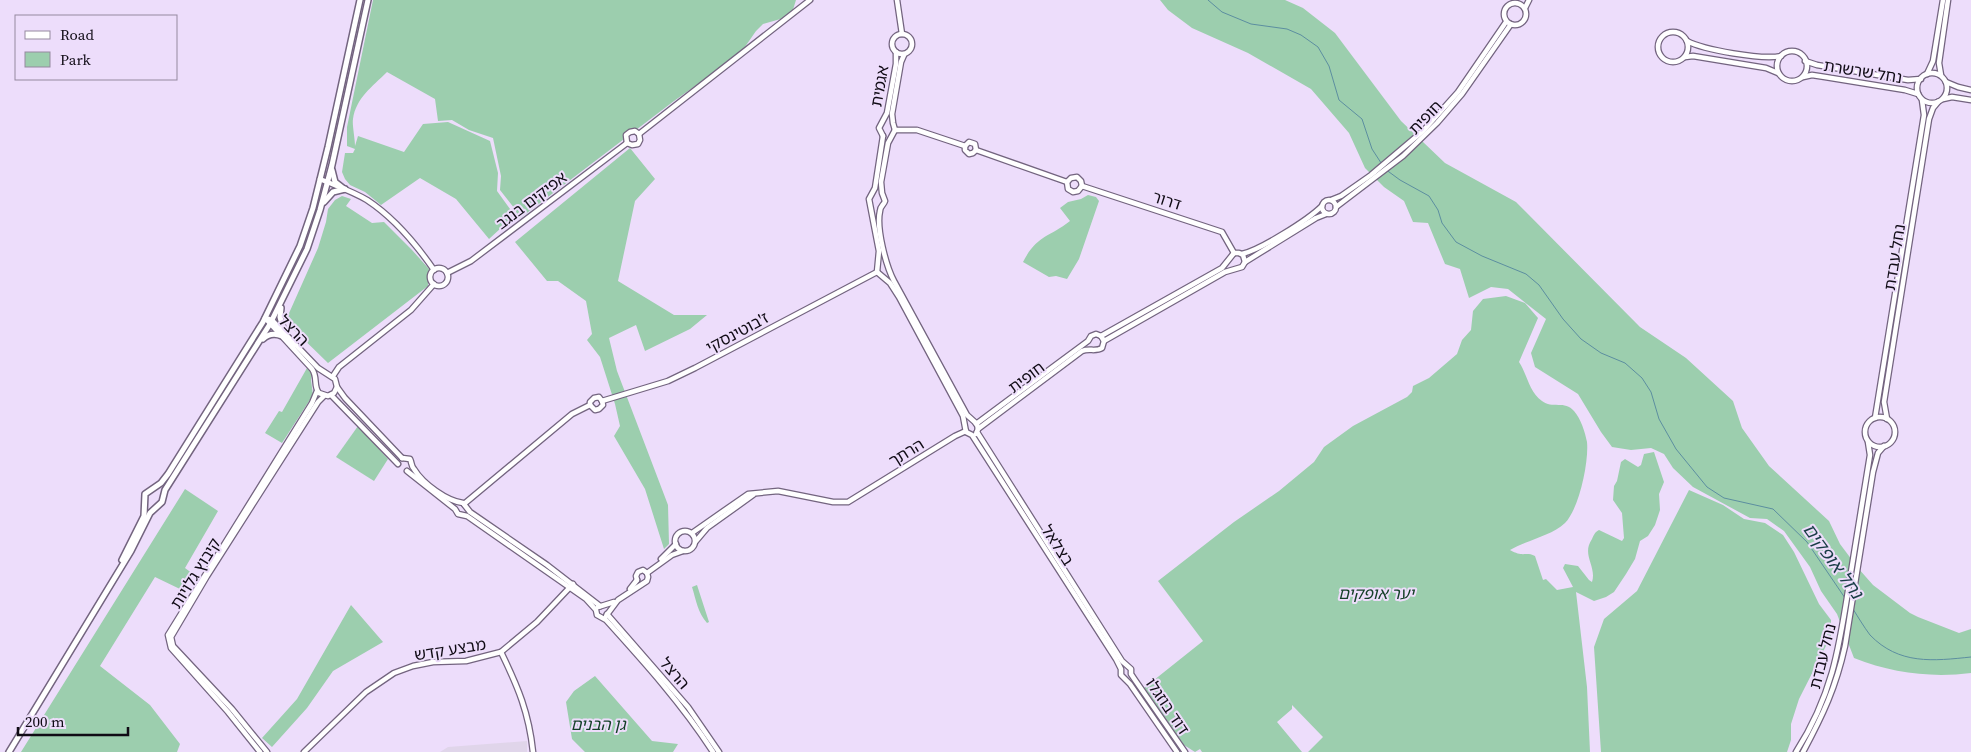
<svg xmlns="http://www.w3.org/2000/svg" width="1971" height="752" font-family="'Source Serif 4','Noto Sans Hebrew',serif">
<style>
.education{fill:#e0d5ea}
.green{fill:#9cceae}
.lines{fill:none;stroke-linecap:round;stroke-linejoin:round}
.stream{stroke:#5c8ea0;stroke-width:1}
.secondary-casing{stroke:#73647f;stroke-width:7}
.primary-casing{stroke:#73647f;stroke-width:8}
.secondary{stroke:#fff;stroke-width:4.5}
.primary{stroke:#fff;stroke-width:5}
.labels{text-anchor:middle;stroke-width:4;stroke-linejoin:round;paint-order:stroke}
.street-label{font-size:16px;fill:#100b15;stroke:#edddfb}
.park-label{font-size:16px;font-style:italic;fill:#144028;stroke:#edddfb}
.water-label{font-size:18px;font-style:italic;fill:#193d46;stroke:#edddfb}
</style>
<rect width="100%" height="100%" fill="#edddfb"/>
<polygon class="education" points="527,741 527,752 440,752 448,747"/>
<g class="green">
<path d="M373,0H796L791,16L763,24L756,31L740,54L674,101L519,219L515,209L500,190L501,176L493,138L469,130L452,120L438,121L435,99L387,72C372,87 356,98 353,119C352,125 355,138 355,146L358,136L404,152L423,124L448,122L490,141L498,173L497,191L513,213L512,218L489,239L456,199L420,178L381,205L365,192L350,185L345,179L342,172L345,153H353L355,149L347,146V127Z"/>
<path d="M1160,0H1285L1303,8L1335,33L1401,121L1445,163L1516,202L1640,327L1686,358L1733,401L1742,428L1769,466L1829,521L1840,544L1858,568L1873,585L1910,613L1918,617L1959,633L1971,629V673C1931,678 1892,673 1854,658L1837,614L1821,591L1810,567L1784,531L1767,519L1750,518L1693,487L1673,468L1664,454L1651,448L1631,450L1612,447L1601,432L1578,394L1535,367L1531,353L1546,319L1508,289L1491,287L1469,298L1460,269L1445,264L1428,223L1413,222L1404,201L1384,187L1365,168L1349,133L1311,89L1248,53L1192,28L1168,10Z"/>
<polygon points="630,148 655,179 635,201 618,281 674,315 707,315 690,329 645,351 636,325 609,338 617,371 668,505 669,544 664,549 645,489 614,436 620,426 615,404 600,357 587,340 592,334 586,301 558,281 547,281 515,242"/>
<path d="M1088,195L1096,197L1099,201L1079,259L1067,279L1056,276L1049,277L1023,262C1037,235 1048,238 1070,221L1060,208L1068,202L1081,199Z"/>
<polygon points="342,196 351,199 346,206 372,223 384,222 412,250 429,269 428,286 328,363 289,325 286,320 318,248 326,222 328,209 335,200"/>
<path d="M1506,296L1525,303L1538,318L1519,362C1527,374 1529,392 1542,401C1552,409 1565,400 1574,411C1581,419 1585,432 1587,442C1589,462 1579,509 1565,523C1551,536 1527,540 1510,550C1524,558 1525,551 1535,556L1543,580L1546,579L1557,590L1573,587L1563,568L1565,564L1578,566L1589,580L1592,582C1597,566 1581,555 1592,539C1594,535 1594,533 1599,530L1622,541L1624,538L1622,513L1613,500L1614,486L1617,481L1621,462L1625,459L1638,467L1641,465L1644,454L1654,452L1664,482L1659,494L1660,510L1655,525L1648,536L1640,541L1635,559L1626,574L1614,592L1606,597L1594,601L1576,592L1587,687L1590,752H1308L1323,737L1292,705V709L1277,722L1302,752H1202L1200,749L1195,752L1184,745L1144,688L1203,641L1158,581L1234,522L1279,491L1314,462L1324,447L1353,426L1407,397L1412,392L1413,386L1429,378L1457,354L1462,340L1471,330L1473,311L1483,299Z"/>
<polygon points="307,368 312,374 311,380 313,395 282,443 265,433 279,411 282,412"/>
<polygon points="358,426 388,459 374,481 336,457"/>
<polygon points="185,489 218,511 185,568 193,574 182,590 155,577 100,666 150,705 180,744 177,752 21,752"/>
<polygon points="1689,490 1723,505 1744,519 1765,523 1783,535 1794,552 1819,604 1831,620 1831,636 1799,699 1791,724 1791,740 1787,752 1601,752 1594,647 1604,619 1637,591"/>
<path d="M697,585L709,622L707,623C698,613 696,600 692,587Z"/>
<polygon points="351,605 383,642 333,671 307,708 272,747 262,738 297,699"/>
<polygon points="595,676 652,741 678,744 673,752 585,752 572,739 566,702 574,691"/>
</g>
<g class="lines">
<g class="stream">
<polyline points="1208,0 1222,12 1251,24 1287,29 1301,35 1318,47 1329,66 1339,100 1362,119 1372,149 1385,169 1400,180 1429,196 1438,210 1442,223 1456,242 1482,256 1526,274 1539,285 1563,319 1581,339 1601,353 1625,363 1642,378 1651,392 1659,419 1676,449 1707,487 1724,498 1773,509 1807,542 1845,598"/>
<path d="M1853,609C1858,617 1864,627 1870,635C1899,665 1933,661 1971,657"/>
</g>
<g class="secondary-casing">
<g id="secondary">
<polyline points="897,0 902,34"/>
<circle cx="1515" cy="14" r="11"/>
<polyline points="1525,8 1529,0"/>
<circle cx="1673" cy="47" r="15"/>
<circle cx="902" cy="44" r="10"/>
<path d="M1687,41C1704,50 1762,60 1781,56"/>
<circle cx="1792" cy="66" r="15"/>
<polyline points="1685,57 1693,56 1766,68 1778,73"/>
<polyline points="1805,61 1817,65 1908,80 1921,79"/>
<circle cx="1932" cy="88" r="15"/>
<polyline points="1927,74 1933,61 1943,0"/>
<polyline points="1941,75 1939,63 1948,0"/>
<polyline points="1803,77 1812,75 1825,77 1905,90 1918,94"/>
<polyline points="1946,82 1958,87 1971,90"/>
<polyline points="1943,99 1952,97 1971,100"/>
<path d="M895,130L888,143L881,182L882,193L885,201C884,205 880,206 880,211C876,228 886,266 894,281L967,415L977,424L978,429L976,434"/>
<polyline points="895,130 893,123 892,114 901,62 904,55"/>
<polyline points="895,130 917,130 965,146"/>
<polyline points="639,134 810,0"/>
<polyline points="883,136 879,128 887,113 896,64 896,52"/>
<polyline points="627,143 632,145 638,144 640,140 639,134"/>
<polyline points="627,143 626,135 630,132 635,131 639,134"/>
<polyline points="965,146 965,150 969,154 973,153 976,150"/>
<polyline points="965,146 969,142 975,144 976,150"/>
<polyline points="976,150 1067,182"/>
<path d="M320,179C336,186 352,191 367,200C393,217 416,244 434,270"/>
<polyline points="1067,182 1068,189 1073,192 1078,191 1082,186"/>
<polyline points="1067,182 1071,178 1077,177 1081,181 1082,186"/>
<polyline points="1082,186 1222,232 1234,253"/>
<circle cx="1329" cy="207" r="7"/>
<polyline points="1331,200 1341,196 1371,175 1423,131 1458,92 1506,22"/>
<polyline points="1336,207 1403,156 1437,123 1462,94 1511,24"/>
<path d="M1242,254C1260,250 1308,220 1322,206"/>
<polyline points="1245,262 1316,218 1326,214"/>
<circle cx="439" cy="277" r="9"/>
<polyline points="877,272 890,283 899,297 963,416 966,432 972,435 1116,659 1121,669 1121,675 1130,684 1177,752"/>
<polyline points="877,272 879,251 869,199 875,188 883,136"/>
<polyline points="447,273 471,261 627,143"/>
<path d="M265,318L272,320L318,368L335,379L337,387L334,393L328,396L319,393C313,386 318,377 312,369Z"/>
<polyline points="1101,336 1222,268 1234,253"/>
<polyline points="1104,341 1225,272 1242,267 1245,262 1243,255 1239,253 1234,253"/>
<polyline points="333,376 339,367 411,310 434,284"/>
<polyline points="337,387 345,398 402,458"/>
<polyline points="331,395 398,464"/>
<polyline points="602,401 668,381 695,368 877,272"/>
<polyline points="590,405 595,410 599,409 603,405 602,401"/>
<polyline points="590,405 590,402 594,398 599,397 602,401"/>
<circle cx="1880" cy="432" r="15"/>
<polyline points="1875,418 1924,115 1922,100"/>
<polyline points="1887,419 1884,402 1929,119 1933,108 1938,102"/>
<polyline points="976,424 1088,341 1091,336 1096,334 1101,336"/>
<path d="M978,429L1082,351C1089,348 1096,352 1102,348L1104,341L1101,336"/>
<polyline points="977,432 1122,661 1131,669 1131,674 1135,680 1185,752"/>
<path d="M402,458L410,459C412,463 411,466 414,469C423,484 447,501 463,503L470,512L547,565L600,606"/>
<path d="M407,471L455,509L458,514L467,516L586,599L596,610L597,615L606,620C644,662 682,704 713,752"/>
<polyline points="464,504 572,414 590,405"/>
<circle cx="685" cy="541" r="10"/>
<polyline points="692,533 748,494 778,491 833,502 848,502 955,436 966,431"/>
<polyline points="696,541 707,528 753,495"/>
<polyline points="661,559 676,544"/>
<polyline points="647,573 672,555 683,551"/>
<polyline points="637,580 636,576 638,572 643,570 647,573"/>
<polyline points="630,589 637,580"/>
<polyline points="598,607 614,602"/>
<polyline points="607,614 688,707 719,752"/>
<polyline points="606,616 618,600 647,581 648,577 647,573"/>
<path d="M501,652C518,687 529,713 533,752"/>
<polyline points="260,752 228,712 171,648 168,635 312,403 317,391"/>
<polyline points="267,752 232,709 173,646 171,637 207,576 318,402 324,396"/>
<polyline points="304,752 366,692 394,673 413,666 433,662 466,661 501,652 537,622 573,584"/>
<path d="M1796,752C1835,691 1840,641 1851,572C1857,533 1864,494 1870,455L1868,442"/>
<path d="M1803,752C1823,715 1836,687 1845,646L1873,472L1878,453L1884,446"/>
</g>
</g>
<g class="primary-casing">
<g id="primary">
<polyline points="332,170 335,182 344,189"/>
<polyline points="324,202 333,192 345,189"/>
<polyline points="281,308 280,317 284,332"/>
<path d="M263,339C269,333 275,333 282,336"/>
<polyline points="122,560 144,516 145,494 161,483 168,474 263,322 300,246 313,208 328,147 360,0"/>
<polyline points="9,752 131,551 150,513 162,502 165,490 270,324 307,249 320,210 332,165 368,0"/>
</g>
</g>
<use href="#secondary" class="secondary"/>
<use href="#primary" class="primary"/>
</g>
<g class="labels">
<g class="street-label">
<text transform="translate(1863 71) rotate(9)" y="6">נחל שרשרת</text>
<text transform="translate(879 86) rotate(-80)" y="6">אגמית</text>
<text transform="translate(1425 117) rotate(-46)" y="6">חופית</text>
<text transform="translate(531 200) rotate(-37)" y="6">אפיקים בנגב</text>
<text transform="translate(1167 200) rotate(18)" y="6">דרור</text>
<text transform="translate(1894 257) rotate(-81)" y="6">נחל עבדת</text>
<text transform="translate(294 330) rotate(46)" y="6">הרצל</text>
<text transform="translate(737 332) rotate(-28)" y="6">ז'בוטינסקי</text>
<text transform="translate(1026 377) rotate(-37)" y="6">חופית</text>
<text transform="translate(906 452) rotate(-32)" y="6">הרתך</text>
<text transform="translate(1058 545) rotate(57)" y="6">בצלאל</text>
<text transform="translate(195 573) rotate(-58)" y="6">קיבוץ גלויות</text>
<text transform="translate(450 649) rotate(-9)" y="6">מבצע קדש</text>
<text transform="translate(1822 656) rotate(-76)" y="6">נחל עבדת</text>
<text transform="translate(675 673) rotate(49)" y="6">הרצל</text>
<text transform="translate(1168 706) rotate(56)" y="6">דוד בוזגלו</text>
</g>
<g class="park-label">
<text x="1376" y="599">יער אופקים</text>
<text x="598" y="730">גן הבנים</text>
</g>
<g class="water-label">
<text transform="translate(1833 561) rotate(54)" y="6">נחל אופקים</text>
</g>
</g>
<rect x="15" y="15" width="162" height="65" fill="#edddfb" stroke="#95899f"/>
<rect x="25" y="31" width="25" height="8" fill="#ffffff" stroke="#95899f"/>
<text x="60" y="40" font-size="15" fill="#100b15">Road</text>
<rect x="25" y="52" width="25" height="15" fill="#9cceae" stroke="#95899f"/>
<text x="60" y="65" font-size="15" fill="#100b15">Park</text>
<path d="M18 727v8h110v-8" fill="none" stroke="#100b15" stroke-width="2.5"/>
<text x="25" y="727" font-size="15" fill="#100b15" stroke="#edddfb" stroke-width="4" paint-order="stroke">200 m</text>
</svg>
